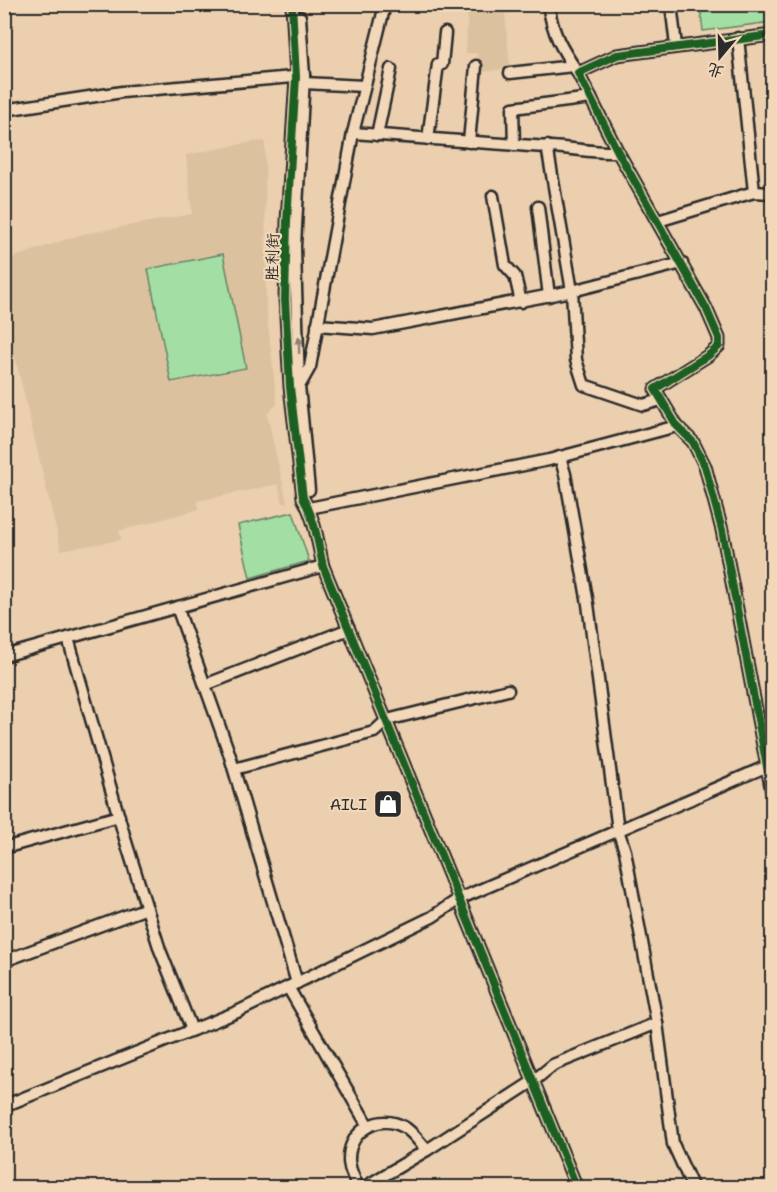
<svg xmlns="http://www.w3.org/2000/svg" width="777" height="1192" font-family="'Shantell Sans','LXGW WenKai TC',sans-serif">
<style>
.built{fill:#dcc19e}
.green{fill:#a3dea4;stroke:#678468;stroke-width:1.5}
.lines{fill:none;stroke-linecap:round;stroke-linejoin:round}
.minor-casing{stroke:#2b2b2b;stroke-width:15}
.minor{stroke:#f2d7b9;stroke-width:10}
.cycleway-casing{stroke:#f2d7b9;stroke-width:11}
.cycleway{stroke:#1b5e20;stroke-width:8}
.oneway{fill:#8e8172}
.labels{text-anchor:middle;stroke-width:4.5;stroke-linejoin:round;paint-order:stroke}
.street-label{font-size:16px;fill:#2b2b2b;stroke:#f2d7b9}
.poi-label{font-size:16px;fill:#2b2b2b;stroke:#f2d7b9;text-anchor:end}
</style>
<rect width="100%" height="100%" fill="#ebcfae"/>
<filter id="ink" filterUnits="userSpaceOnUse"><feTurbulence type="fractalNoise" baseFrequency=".0167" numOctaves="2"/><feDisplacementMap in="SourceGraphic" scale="12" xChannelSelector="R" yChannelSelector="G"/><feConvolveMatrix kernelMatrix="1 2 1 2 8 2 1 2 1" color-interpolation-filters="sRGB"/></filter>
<g filter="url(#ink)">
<g class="built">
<polygon points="412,5 513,5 513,12 505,14 510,68 482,72 477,53 466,53 468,6"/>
<polygon points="265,141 266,307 277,404 267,414 287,503 283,503 278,484 197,501 199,509 119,531 121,540 61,550 5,314 4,261 79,235 192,214 186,155 252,142"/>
</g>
<g class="green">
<polygon points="700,5 772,5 772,22 703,31"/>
<polygon points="223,254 246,368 171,382 148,269"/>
<polygon points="293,512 309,561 250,578 238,525"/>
</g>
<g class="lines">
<g class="minor-casing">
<g id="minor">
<path d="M292,4L296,77L287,221L285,299L290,387L303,498C315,519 318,543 323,566L577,1188"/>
<path d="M548,4C553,35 561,48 578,73"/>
<polyline points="671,4 676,46"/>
<polyline points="300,17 304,76 295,246 296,288 299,386 309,490"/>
<polyline points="772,35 617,55 578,73 618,152 706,308 719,338 719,346 709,355 655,389 677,426 693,442 705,466 722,530 772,793"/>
<polyline points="738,38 754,192"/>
<polyline points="510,73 573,66"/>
<polyline points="304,83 364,86"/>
<polyline points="4,110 122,92 304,76"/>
<path d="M353,133C418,138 484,143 549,147C572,148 595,153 618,152"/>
<polyline points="377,135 391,69"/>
<polyline points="428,139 438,64 442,64 445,33"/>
<polyline points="469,142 476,66"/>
<polyline points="514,145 513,108 591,98"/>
<polyline points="547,146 572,291 576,360 584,385 643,405 661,400"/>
<polyline points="493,196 505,265 515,276 521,302"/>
<polyline points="538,207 549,296"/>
<polyline points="658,221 754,192 772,193"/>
<polyline points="317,325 373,329 572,291 682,263"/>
<polyline points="301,383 310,367 353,133 383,13 383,4"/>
<polyline points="560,457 565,474 588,604 618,830 625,851 657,1023 673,1144 693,1188"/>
<polyline points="309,508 549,460 677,426"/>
<polyline points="177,607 229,753 297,983"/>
<polyline points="68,638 126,842 160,950 192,1030"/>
<polyline points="4,656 323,566"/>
<polyline points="205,685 349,629"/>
<polyline points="234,769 374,732 387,720 508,690"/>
<polyline points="4,848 119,816"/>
<polyline points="4,961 147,908"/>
<polyline points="288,987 368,1126"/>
<polyline points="4,1106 237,1012 432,917 459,899 772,764"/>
<path d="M358,1188C354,1177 348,1168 349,1157C350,1130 380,1113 404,1127C413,1132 419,1142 427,1150"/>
<polyline points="363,1188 427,1150 532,1082 553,1065 657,1023"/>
</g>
</g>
<use href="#minor" class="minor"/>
<g class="cycleway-casing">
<g id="cycleway">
<path d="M292,4L296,77L287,221L285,299L290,387L303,498C315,519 318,543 323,566L577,1188"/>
<polyline points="772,35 617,55 578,73 618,152 706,308 719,338 719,346 709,355 655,389 677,426 693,442 705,466 722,530 772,793"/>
</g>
</g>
<use href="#cycleway" class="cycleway"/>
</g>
<defs><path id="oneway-solid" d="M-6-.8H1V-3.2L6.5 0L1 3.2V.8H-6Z" transform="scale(1.5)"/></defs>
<use class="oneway" href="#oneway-solid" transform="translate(299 345) rotate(-91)"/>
</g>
<defs>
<g id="shop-square" transform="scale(1.5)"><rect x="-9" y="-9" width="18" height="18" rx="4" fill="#2b2b2b" stroke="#f2d7b9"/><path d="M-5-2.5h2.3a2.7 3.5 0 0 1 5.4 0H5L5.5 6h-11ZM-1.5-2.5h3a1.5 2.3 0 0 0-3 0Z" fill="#fff"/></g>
</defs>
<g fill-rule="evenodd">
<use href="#shop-square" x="388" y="804"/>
</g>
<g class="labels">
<g class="street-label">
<text transform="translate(272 257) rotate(-89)" y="6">胜利街</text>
</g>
<g class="poi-label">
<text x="367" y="810">AILI</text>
</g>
</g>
<rect width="777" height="1192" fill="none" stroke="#f2d7b9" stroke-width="24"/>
<rect x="12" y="12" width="753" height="1168" fill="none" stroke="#2b2b2b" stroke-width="2" filter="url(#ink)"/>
<g transform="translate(720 57) rotate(199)" stroke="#f2d7b9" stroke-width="4.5" paint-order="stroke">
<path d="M0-4.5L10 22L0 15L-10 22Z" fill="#2b2b2b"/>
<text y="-9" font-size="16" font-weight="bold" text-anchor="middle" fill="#2b2b2b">北</text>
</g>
</svg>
